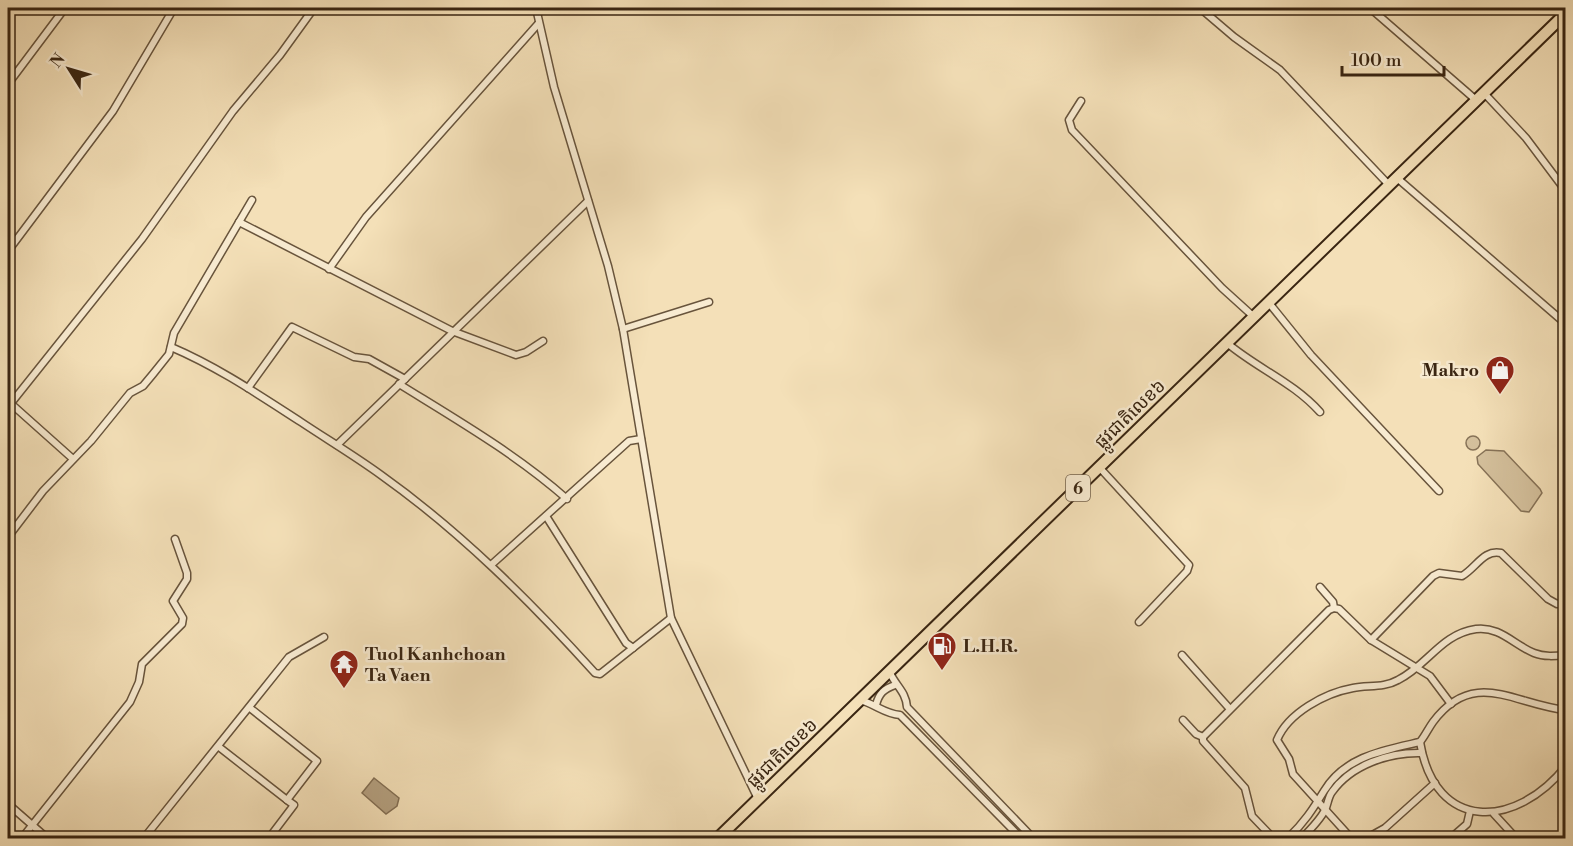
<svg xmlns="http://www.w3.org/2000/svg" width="1573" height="846" font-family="'Libre Bodoni','Noto Sans Khmer',serif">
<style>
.green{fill:#d4c09c;stroke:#867257;stroke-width:1.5}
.water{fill:#b4a080;stroke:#836f54;stroke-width:1.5}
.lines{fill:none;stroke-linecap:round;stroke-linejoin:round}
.street-casing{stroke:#68543c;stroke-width:9}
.highway-casing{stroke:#392512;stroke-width:14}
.street{stroke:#f8ebd1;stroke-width:6}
.highway{stroke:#f4e0b8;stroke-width:10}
.labels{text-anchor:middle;stroke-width:5;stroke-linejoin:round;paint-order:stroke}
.shield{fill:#f8ebd1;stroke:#72604b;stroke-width:1.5}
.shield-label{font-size:16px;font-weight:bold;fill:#392512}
.poi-label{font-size:18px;font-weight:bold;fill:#392512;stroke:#f8ebd1;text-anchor:start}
.street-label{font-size:18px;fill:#392512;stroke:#f8ebd1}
</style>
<rect width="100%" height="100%" fill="#f4e0b8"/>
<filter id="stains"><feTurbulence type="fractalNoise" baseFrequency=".00333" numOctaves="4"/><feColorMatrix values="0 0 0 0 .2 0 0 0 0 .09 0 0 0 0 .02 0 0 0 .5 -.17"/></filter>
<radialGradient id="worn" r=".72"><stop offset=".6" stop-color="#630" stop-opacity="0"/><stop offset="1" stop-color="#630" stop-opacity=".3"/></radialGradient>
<g class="green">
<circle cx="1473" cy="443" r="7"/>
<polygon points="1486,450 1504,451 1540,489 1542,493 1529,512 1521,511 1478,464 1477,457"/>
</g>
<polygon class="water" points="374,778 399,798 397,806 386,814 362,793"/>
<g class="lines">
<g class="street-casing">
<g id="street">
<polyline points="536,8 554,87 608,266 623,329 671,618 758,799"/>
<polyline points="1200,8 1234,37 1280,70 1389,185"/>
<polyline points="1370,8 1476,100"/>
<polyline points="8,84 65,8"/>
<polyline points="1484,93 1526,138 1562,186"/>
<polyline points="1081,101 1069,120 1072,130 1222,288 1254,317"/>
<polyline points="1397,178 1566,324"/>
<polyline points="239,222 452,331 516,355 526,352 543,341"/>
<polyline points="8,251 113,111 174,8"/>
<polyline points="329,269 366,217 538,24"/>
<polyline points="1269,303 1311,355 1439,491"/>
<polyline points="623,329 709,302"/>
<path d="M1227,343C1258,369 1293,382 1320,412"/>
<path d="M171,347C218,367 259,395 301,422C328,440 355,456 381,475C461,532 530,601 595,673L600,674L671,618"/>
<path d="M399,384C457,420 516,454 567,499"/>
<polyline points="248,388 292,327 354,357 369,359 405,379"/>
<polyline points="8,401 73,459"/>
<polyline points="8,407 142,239 233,111 280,55 314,8"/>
<polyline points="337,445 588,201"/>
<polyline points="1099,467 1189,565 1187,571 1139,622"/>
<polyline points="546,516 626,643 633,648"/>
<polyline points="8,537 43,491 91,441 130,393 143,386 153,374 169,354 174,333 252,200"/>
<polyline points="491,565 629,441 641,439"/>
<polyline points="1320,587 1333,602 1334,608 1339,609 1371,640 1430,676 1451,704"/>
<path d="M1371,640L1433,576L1439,573L1462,576C1476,568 1484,549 1501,553L1548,599L1557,604L1566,602"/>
<polyline points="1182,655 1229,708"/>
<path d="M890,673C896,686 906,692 907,707L1033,838"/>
<path d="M860,700C875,704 885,714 900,715L1021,838"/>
<path d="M876,705C879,693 884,689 895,685"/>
<polyline points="250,708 317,761 287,800 294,805 269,838"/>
<polyline points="1183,720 1196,734 1203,737 1203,741 1245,788 1252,816 1273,838"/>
<polyline points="1203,737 1329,610 1334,608"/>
<path d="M1420,742C1435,833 1516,829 1566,766"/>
<polyline points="219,747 287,800"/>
<polyline points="8,804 47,838"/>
<polyline points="1494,814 1516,838"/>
<polyline points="22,838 130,702 139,682 142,664 182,624 183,618 173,601 187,579 187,573 175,539"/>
<polyline points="144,838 289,657 324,637"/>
<path d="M1288,838C1304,823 1313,809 1324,791C1345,756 1385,750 1420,742C1425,736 1428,729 1433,722C1474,667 1515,705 1566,710"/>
<path d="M1302,838C1310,830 1320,820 1325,810C1328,804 1328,797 1332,792C1351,765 1389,752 1422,753"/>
<path d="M1351,838L1293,774L1289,759L1277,740C1288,713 1325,693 1353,688C1368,685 1384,688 1398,680C1428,665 1441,634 1476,629C1500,626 1514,645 1534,653C1544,657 1555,656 1566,655"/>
<polyline points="1367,838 1385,828 1435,783"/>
<polyline points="1451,838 1467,824 1470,811"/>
</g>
</g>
<g class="highway-casing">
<polyline id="highway" points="718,838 1566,13"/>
</g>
<use href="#street" class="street"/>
<use href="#highway" class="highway"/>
</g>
<defs>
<g id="shop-pin" transform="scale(1.5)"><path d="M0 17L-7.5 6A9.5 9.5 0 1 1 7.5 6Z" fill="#8f2418" stroke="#f8ebd1"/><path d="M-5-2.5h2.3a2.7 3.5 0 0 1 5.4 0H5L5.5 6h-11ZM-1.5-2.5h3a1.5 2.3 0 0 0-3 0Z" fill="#fff"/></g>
<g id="fuel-pin" transform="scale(1.5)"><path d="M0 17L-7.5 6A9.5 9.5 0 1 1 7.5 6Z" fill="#8f2418" stroke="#f8ebd1"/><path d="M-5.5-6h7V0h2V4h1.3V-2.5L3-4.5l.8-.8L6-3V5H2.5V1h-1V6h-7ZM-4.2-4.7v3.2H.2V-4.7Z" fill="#fff"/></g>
<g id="temple-pin" transform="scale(1.5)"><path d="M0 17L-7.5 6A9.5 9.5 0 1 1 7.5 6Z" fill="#8f2418" stroke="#f8ebd1"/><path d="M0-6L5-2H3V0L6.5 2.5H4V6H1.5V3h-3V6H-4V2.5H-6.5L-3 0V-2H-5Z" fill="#fff"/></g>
</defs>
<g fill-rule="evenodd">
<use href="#shop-pin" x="1500" y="370"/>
<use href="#fuel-pin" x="942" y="646"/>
<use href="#temple-pin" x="344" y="664"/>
</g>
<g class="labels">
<rect class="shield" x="1066" y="475" width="24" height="26" rx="4.5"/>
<g class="shield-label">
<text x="1078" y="494">6</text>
</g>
<g class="poi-label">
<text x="1479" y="376" text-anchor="end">Makro</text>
<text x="963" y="652">L.H.R.</text>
<text x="365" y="660">Tuol Kanhchoan<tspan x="365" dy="21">Ta Vaen</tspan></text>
</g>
<g class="street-label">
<text transform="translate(1130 414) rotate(-44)" y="6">ផ្លូវជាតិលេខ៦</text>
<text transform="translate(782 753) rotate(-44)" y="6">ផ្លូវជាតិលេខ៦</text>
</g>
</g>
<rect width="1573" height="846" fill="none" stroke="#f4e0b8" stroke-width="30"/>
<rect x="9" y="9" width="1555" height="828" fill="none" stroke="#392512" stroke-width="3"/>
<rect x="15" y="15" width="1543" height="816" fill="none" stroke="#392512" stroke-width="1.5"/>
<g transform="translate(69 69) rotate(307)" stroke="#f8ebd1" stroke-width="4.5" paint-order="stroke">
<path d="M0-4.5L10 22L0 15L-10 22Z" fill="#392512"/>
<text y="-9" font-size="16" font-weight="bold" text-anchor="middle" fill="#392512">N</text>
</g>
<path d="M1342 66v9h102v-9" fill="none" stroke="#392512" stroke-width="3"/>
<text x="1351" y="66" font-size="18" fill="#392512" stroke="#f8ebd1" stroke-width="4.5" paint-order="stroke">100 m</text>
<rect width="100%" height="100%" filter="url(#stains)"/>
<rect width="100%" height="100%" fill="url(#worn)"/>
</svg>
